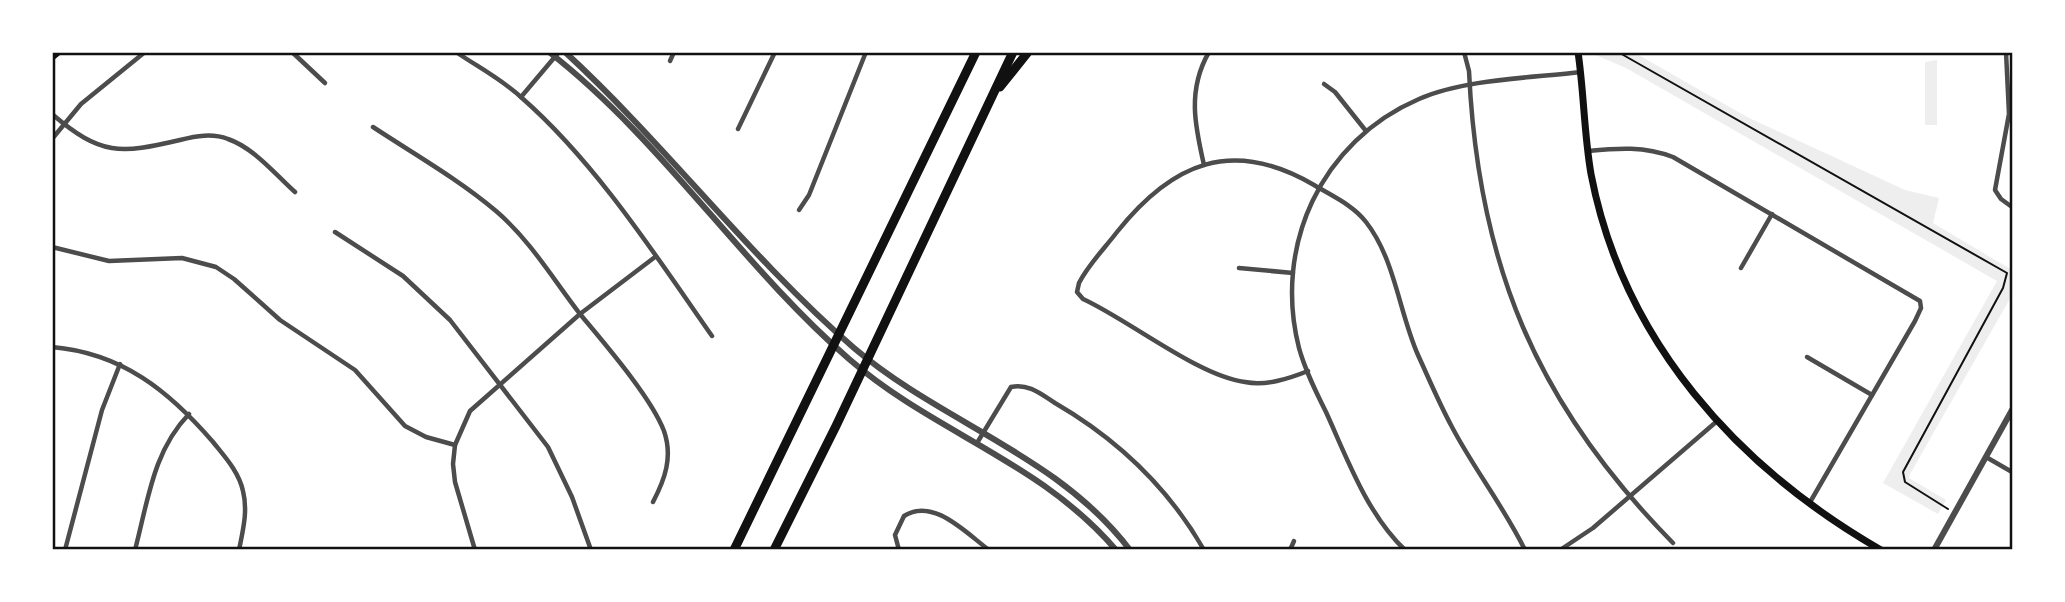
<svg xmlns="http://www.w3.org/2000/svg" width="2065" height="602" font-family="'IBM Plex Sans',sans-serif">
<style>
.green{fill:#eee}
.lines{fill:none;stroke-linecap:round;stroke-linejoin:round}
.path{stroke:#111;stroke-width:2}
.minor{stroke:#4c4c4c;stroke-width:4.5}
.tertiary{stroke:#4c4c4c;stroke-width:6}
.secondary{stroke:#111;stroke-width:7}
.motorway{stroke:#111;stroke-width:9}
.neatline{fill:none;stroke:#111;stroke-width:2.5}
</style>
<rect width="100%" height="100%" fill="#fff"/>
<g class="green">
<polygon points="1591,53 1635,53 1747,117 1905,190 1939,198 1933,223 2012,270 2012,295 1910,474 1909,478 1946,500 1938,514 1883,483 1997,281 1626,68"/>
<polygon points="1937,60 1937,125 1925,125 1925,62"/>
</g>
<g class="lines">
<polyline class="path" points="1618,52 2007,273 2003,288 1903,472 1905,482 1948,509"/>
<g class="minor">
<polyline points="292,52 325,83"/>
<path d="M456,52C478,67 503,80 522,98C596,163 656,256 712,336"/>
<path d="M1464,52L1469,71C1478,264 1536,404 1673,543"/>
<polyline points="2006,52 2009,114 1995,190 2001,199 2012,207"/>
<polyline points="670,61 674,52"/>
<polyline points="1324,84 1335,92 1366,131"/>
<polyline points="521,97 559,52"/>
<path d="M52,114C101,156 120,154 180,140C196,136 212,133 228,139C254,148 275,174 295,192"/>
<path d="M373,127C414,154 458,179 496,211C530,240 553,279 580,314C604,343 651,397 664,431C673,457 665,479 653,502"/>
<polyline points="738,129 775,52"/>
<polyline points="52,139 81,104 145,52"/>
<path d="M1588,151C1618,148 1644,146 1673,157L1920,301L1921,308L1915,321L1809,504"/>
<path d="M1204,165C1195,126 1187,90 1209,52"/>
<polyline points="799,210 809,195 866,52"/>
<polyline points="335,232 403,276 450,320 548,447 572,497 591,550"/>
<polyline points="52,247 109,261 182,258 216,267 234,279 280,320 355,370 405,426 426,437 455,445"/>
<polyline points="1239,268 1293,273"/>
<polyline points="1741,268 1772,214"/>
<path d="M52,347C122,353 169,391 213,442C225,457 239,472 243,491C248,511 243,530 239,550"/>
<polyline points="1807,357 1872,395"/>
<path d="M1308,371C1288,379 1266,386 1245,382C1198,376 1129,320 1083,299L1077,292L1079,283C1088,265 1104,249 1117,232C1172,163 1232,137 1314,185C1332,196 1353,205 1366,222C1395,259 1399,312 1418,355C1429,379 1439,403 1452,427C1474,469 1504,507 1525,550"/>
<path d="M977,443L1011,387C1028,383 1041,394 1055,403C1117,439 1168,487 1204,550"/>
<polyline points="1986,457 2012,472"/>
<polyline points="65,550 102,410 120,364"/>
<path d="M135,550C148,501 153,451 189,414"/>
<polyline points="475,550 455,482 453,464 455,445 470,411 580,314 655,257"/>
<path d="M899,550L895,535L904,516C933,497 966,533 989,550"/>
<polyline points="1290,550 1294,541"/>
<path d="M1405,550C1367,514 1347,458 1326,412C1316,392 1305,370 1299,348C1273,246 1321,141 1419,99C1464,79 1532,78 1581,72"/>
<polyline points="1560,550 1593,528 1716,422"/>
</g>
<g class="tertiary">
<path d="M549,52C662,140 741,265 849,359C934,433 1040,461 1116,550"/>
<path d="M565,52C667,146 750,258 854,348C942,423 1058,455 1130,550"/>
<polyline points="1934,550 2012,410"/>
</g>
<g class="secondary">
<path d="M1578,52C1584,93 1584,134 1591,174C1623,341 1737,467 1881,550"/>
<polyline points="52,57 58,52"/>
</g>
<g class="motorway">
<polyline points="1000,87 1028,52"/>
<polyline points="734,550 976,52"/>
<polyline points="774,550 836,426 1013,52"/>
</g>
</g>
<rect width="2065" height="602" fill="none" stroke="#ffffff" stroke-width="108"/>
<rect x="54" y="54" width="1957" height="494" class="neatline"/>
</svg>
